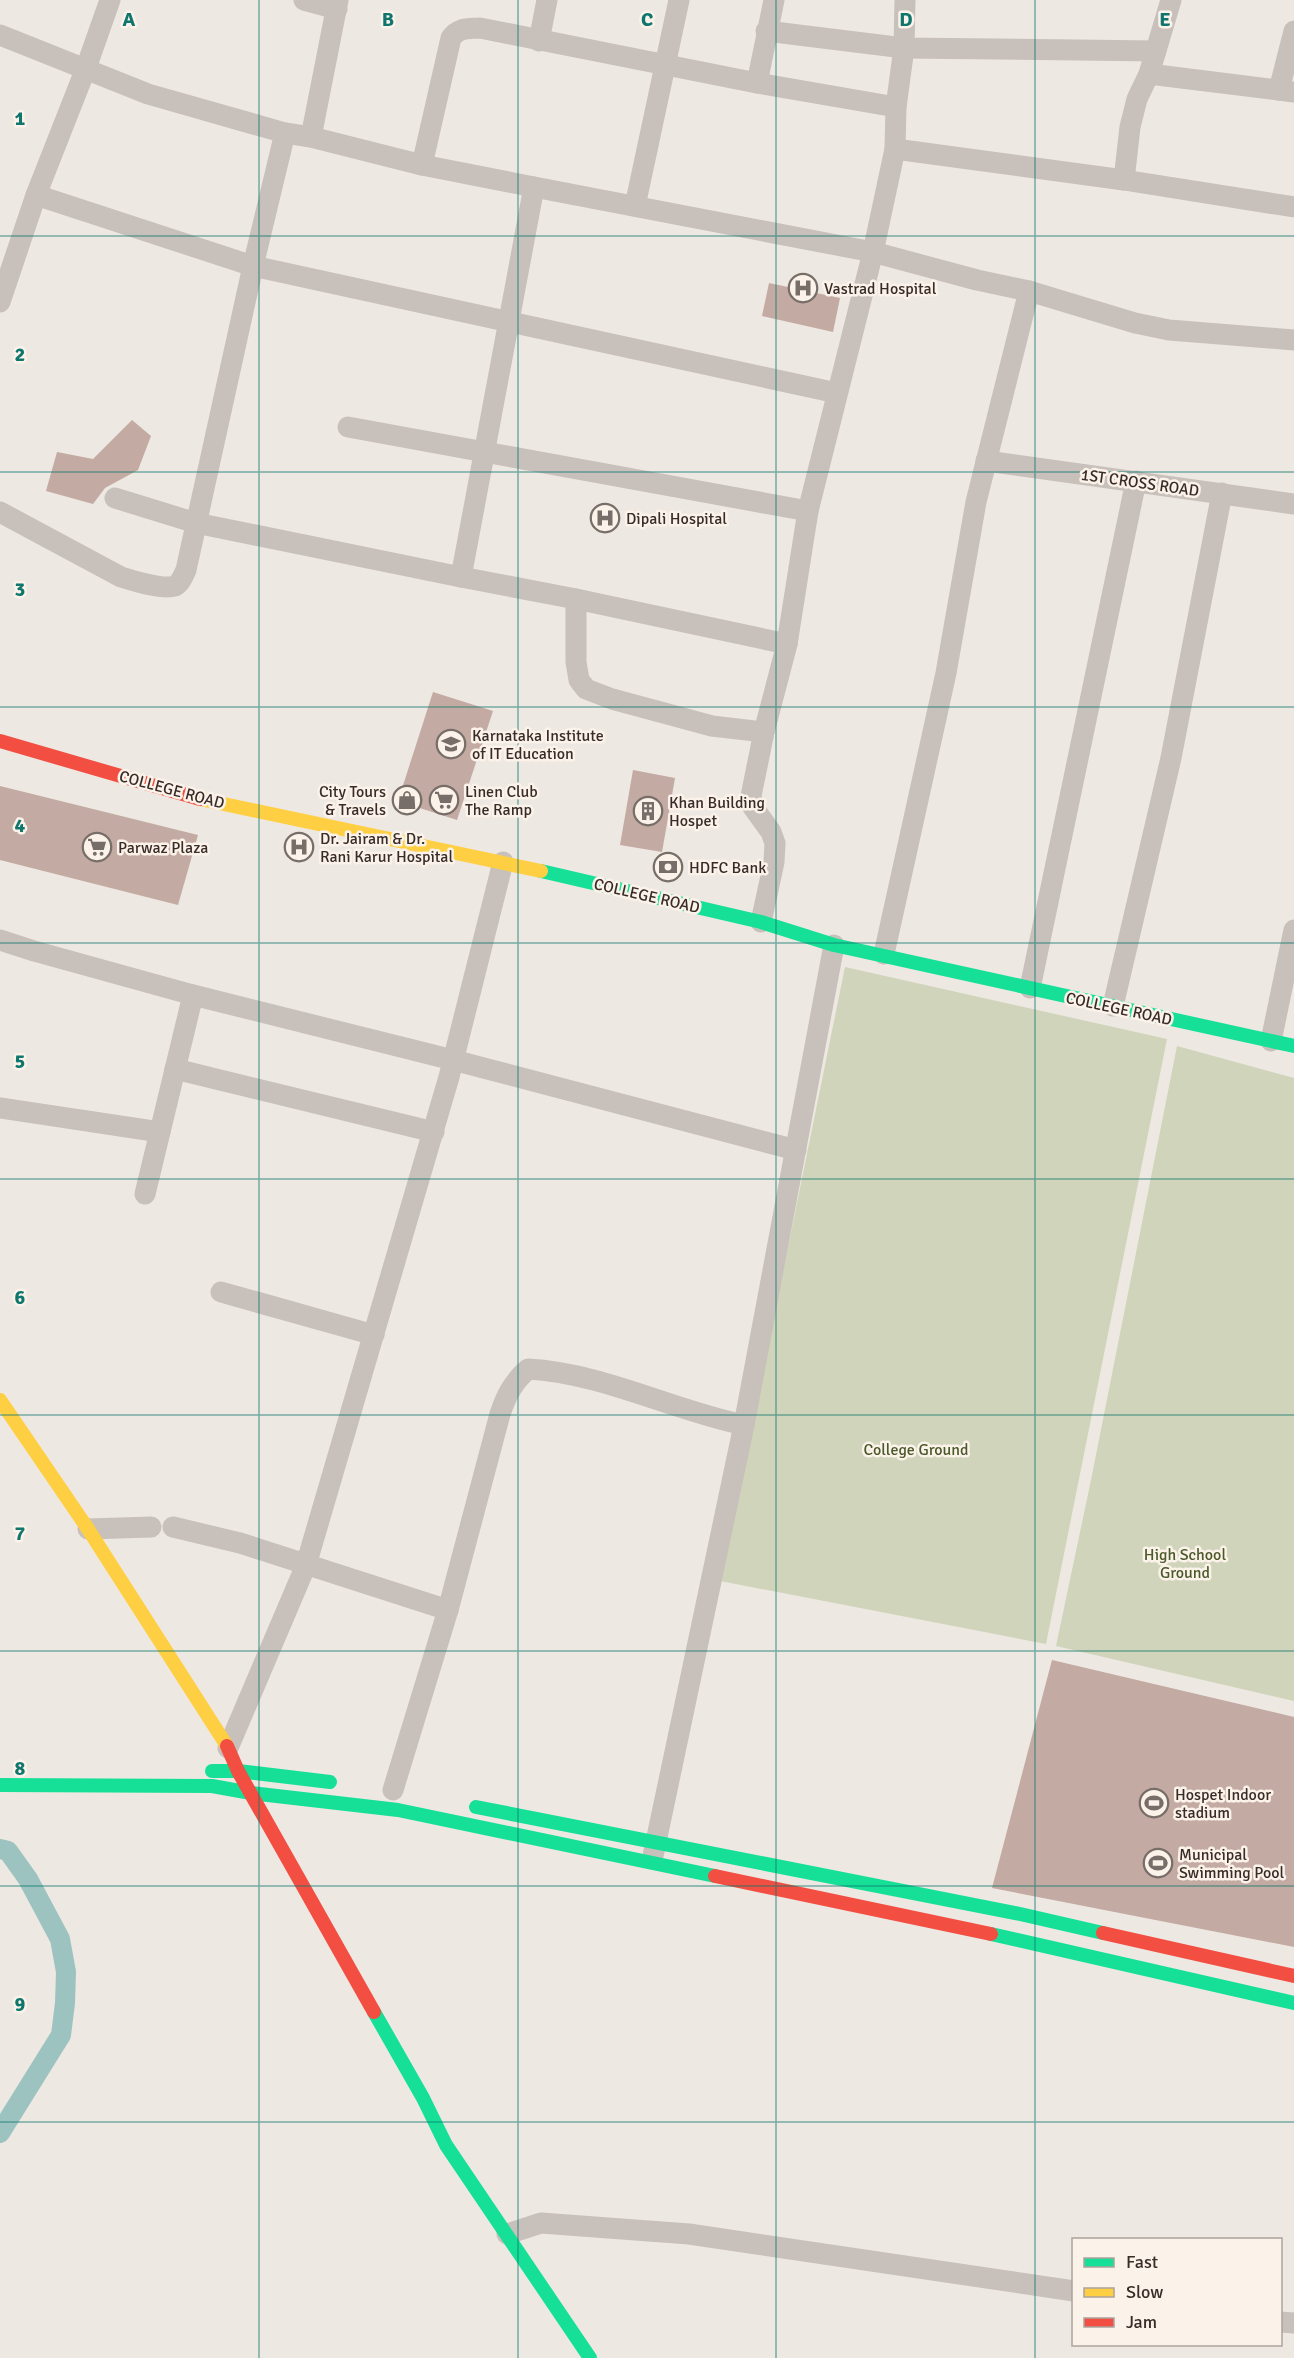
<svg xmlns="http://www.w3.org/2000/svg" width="1294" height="2358" font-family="Signika,sans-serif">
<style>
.green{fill:#d0d4bb}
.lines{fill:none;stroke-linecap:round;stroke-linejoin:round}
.canal{stroke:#9cc3c0;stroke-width:20}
.building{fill:#c3aaa2}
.street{stroke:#c8c0ba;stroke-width:21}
.fast{stroke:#16e098;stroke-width:14}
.slow{stroke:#ffcf43;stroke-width:14}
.jam{stroke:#f24e42;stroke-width:14}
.grid{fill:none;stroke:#0f766e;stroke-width:1.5;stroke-opacity:0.55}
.labels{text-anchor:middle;stroke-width:5;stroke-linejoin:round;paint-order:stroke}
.poi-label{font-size:16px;fill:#392c28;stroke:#fbf2e9;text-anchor:start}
.street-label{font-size:16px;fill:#392c28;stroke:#fbf2e9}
.park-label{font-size:16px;fill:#4a592a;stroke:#fbf2e9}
.grid-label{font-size:20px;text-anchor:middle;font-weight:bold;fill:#0f766e;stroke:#fbf2e9;stroke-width:5;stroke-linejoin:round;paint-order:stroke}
</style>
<rect width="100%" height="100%" fill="#eee8e2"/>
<g class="green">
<polygon points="845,967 1167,1039 1046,1644 720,1581"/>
<polygon points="1177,1046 1294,1078 1294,1701 1056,1646 1091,1480"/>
</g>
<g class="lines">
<polyline class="canal" points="0,1849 8,1851 28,1879 60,1939 66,1972 65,2003 61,2035 0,2133"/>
</g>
<g class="building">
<polygon points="769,283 840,298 833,332 762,316"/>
<polygon points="132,420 151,436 138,470 105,488 93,504 46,491 57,452 93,459"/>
<polygon points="433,692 493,711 457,820 398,801"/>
<polygon points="633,770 675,778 662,852 620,845"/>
<polygon points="0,786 198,835 178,905 0,860"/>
<polygon points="1052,1660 1294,1717 1294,1947 992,1888"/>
</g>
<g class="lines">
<g class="street">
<polyline points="304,0 337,9"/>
<polyline points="766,31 904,48 1156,51"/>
<polyline points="0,35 148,94 285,133 311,137 422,165 534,187 873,252 977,280 1029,291 1135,323 1169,330 1294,340"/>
<polyline points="539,41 547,0"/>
<polyline points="1149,74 1294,92"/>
<polyline points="757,83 774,0"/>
<polyline points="1279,90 1294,31"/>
<polyline points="311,137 338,0"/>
<polyline points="895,149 1124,180 1294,207"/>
<path d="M422,165L451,38C459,27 468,29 480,28L757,83L896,107"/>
<polyline points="1124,180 1130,127 1137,99 1149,74 1171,0"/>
<polyline points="36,195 253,266 837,393"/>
<polyline points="635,206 679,0"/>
<polyline points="0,302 36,195 86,68 110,0"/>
<polyline points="348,427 808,511"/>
<polyline points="986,461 1294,504"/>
<polyline points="115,498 196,523 461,577 576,599 787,644"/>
<path d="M0,512L121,577C134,581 162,590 175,586C181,583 183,576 186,570L253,266L285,133"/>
<polyline points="461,577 534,187"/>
<polyline points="576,599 576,662 579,680 586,689 612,699 712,726 764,732"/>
<polyline points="761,922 774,862 775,843 771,832 753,807 751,796 764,732 787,644 808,511 873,252 895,149 896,107 904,48 905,0"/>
<polyline points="0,940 34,951 193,995 145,1194"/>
<polyline points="884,954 946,673 976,502 1029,291"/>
<polyline points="1030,988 1136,481"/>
<polyline points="193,995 453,1060 796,1150"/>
<polyline points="1113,1006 1171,758 1222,493"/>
<polyline points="1271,1041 1294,930"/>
<polyline points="175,1069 434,1132"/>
<polyline points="0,1108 160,1132"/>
<polyline points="221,1292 374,1335"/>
<polyline points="173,1527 240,1543 448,1610"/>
<polyline points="88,1529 151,1527"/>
<polyline points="228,1748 306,1565 449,1077 503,862"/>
<path d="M393,1790L448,1610L500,1414C506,1396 513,1382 528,1369C602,1373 672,1410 744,1425"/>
<polyline points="653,1856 744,1425 834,945"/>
<polyline points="507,2234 541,2223 689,2234 1074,2291"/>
<polyline points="1280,2322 1294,2323"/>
</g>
<g class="fast">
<polyline points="541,871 761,922 834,945 1294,1046"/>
<polyline points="212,1771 238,1771 330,1782"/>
<polyline points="0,1785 212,1786 251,1793 398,1810 715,1876"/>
<polyline points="476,1807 1020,1914 1103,1933"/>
<polyline points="991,1934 1294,2003"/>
<polyline points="374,2012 423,2098 446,2145 590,2358"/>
</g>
<g class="slow">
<polyline points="200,799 541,871"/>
<polyline points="0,1400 88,1529 227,1746"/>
</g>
<g class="jam">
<polyline points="0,741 200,799"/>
<polyline points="227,1746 238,1771 374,2012"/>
<polyline points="715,1876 991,1934"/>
<polyline points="1103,1933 1294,1976"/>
</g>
</g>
<path class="grid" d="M259,0V2358M518,0V2358M776,0V2358M1035,0V2358M0,236H1294M0,472H1294M0,707H1294M0,943H1294M0,1179H1294M0,1415H1294M0,1651H1294M0,1886H1294M0,2122H1294"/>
<defs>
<g id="hospital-ring" transform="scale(1.5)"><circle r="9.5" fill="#fbf2e9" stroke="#786e69" stroke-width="1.5"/><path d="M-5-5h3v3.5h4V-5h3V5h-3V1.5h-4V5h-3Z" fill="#786e69"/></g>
<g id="school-ring" transform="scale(1.5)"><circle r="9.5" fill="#fbf2e9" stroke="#786e69" stroke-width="1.5"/><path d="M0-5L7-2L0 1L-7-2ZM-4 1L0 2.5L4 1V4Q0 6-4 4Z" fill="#786e69"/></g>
<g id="shop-ring" transform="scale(1.5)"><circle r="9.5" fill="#fbf2e9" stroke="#786e69" stroke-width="1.5"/><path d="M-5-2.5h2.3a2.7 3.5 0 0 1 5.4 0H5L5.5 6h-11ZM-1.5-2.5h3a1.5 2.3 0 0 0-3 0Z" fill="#786e69"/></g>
<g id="supermarket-ring" transform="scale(1.5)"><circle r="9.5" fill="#fbf2e9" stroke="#786e69" stroke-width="1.5"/><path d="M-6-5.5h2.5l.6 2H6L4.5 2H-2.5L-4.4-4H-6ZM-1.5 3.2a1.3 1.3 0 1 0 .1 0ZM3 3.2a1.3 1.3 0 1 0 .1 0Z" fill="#786e69"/></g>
<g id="building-ring" transform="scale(1.5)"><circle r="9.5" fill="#fbf2e9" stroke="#786e69" stroke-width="1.5"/><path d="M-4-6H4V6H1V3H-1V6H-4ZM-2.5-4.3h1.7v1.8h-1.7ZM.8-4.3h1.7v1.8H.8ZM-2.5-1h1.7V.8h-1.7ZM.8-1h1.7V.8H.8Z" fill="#786e69"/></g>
<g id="bank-ring" transform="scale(1.5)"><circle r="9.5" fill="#fbf2e9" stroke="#786e69" stroke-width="1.5"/><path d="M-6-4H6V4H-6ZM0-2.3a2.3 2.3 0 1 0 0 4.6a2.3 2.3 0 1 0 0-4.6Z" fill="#786e69"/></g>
<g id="stadium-ring" transform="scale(1.5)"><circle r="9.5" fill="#fbf2e9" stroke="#786e69" stroke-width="1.5"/><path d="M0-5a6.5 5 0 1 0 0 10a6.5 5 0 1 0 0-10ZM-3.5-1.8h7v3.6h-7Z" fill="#786e69"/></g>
</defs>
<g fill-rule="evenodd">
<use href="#hospital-ring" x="803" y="288"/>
<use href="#hospital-ring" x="605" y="518"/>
<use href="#school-ring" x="451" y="744"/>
<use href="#shop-ring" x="407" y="800"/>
<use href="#supermarket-ring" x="444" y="800"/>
<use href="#building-ring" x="648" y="811"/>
<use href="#supermarket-ring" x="97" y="847"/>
<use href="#hospital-ring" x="299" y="847"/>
<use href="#bank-ring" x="668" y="867"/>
<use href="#stadium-ring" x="1154" y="1803"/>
<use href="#stadium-ring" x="1158" y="1863"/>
</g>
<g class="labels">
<g class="poi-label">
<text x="824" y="294">Vastrad Hospital</text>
<text x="626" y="524">Dipali Hospital</text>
<text x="472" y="741">Karnataka Institute<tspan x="472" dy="18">of IT Education</tspan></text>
<text x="386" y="797" text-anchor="end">City Tours<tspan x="386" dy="18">&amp; Travels</tspan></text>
<text x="465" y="797">Linen Club<tspan x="465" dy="18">The Ramp</tspan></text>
<text x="669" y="808">Khan Building<tspan x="669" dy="18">Hospet</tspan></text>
<text x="320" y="844">Dr. Jairam &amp; Dr.<tspan x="320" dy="18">Rani Karur Hospital</tspan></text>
<text x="118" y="853">Parwaz Plaza</text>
<text x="689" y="873">HDFC Bank</text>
<text x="1175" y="1800">Hospet Indoor<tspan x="1175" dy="18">stadium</tspan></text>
<text x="1179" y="1860">Municipal<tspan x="1179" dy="18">Swimming Pool</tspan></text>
</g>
<g class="street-label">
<text transform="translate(1140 482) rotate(8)" y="6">1ST CROSS ROAD</text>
<text transform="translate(172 789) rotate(15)" y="6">COLLEGE ROAD</text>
<text transform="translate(647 895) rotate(13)" y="6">COLLEGE ROAD</text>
<text transform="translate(1119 1008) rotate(12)" y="6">COLLEGE ROAD</text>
</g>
<g class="park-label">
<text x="916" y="1455">College Ground</text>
<text x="1185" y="1560">High School<tspan x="1185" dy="18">Ground</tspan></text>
</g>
</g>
<g class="grid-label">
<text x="129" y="26">A</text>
<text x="388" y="26">B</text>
<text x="647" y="26">C</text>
<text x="906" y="26">D</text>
<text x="1165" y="26">E</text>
<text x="20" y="125">1</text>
<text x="20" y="361">2</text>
<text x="20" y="596">3</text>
<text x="20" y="832">4</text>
<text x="20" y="1068">5</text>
<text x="20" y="1304">6</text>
<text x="20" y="1540">7</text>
<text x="20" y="1775">8</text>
<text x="20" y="2011">9</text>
</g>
<rect x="1072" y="2238" width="210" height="108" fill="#fbf2e9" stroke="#ada39c" stroke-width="1.5"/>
<rect x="1084" y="2258" width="30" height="9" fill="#16e098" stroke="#ada39c" stroke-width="1.5"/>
<text x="1126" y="2268" font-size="18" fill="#392c28">Fast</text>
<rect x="1084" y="2288" width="30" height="9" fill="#ffcf43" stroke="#ada39c" stroke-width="1.5"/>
<text x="1126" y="2298" font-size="18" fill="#392c28">Slow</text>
<rect x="1084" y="2318" width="30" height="9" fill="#f24e42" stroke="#ada39c" stroke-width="1.5"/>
<text x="1126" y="2328" font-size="18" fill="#392c28">Jam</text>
</svg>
